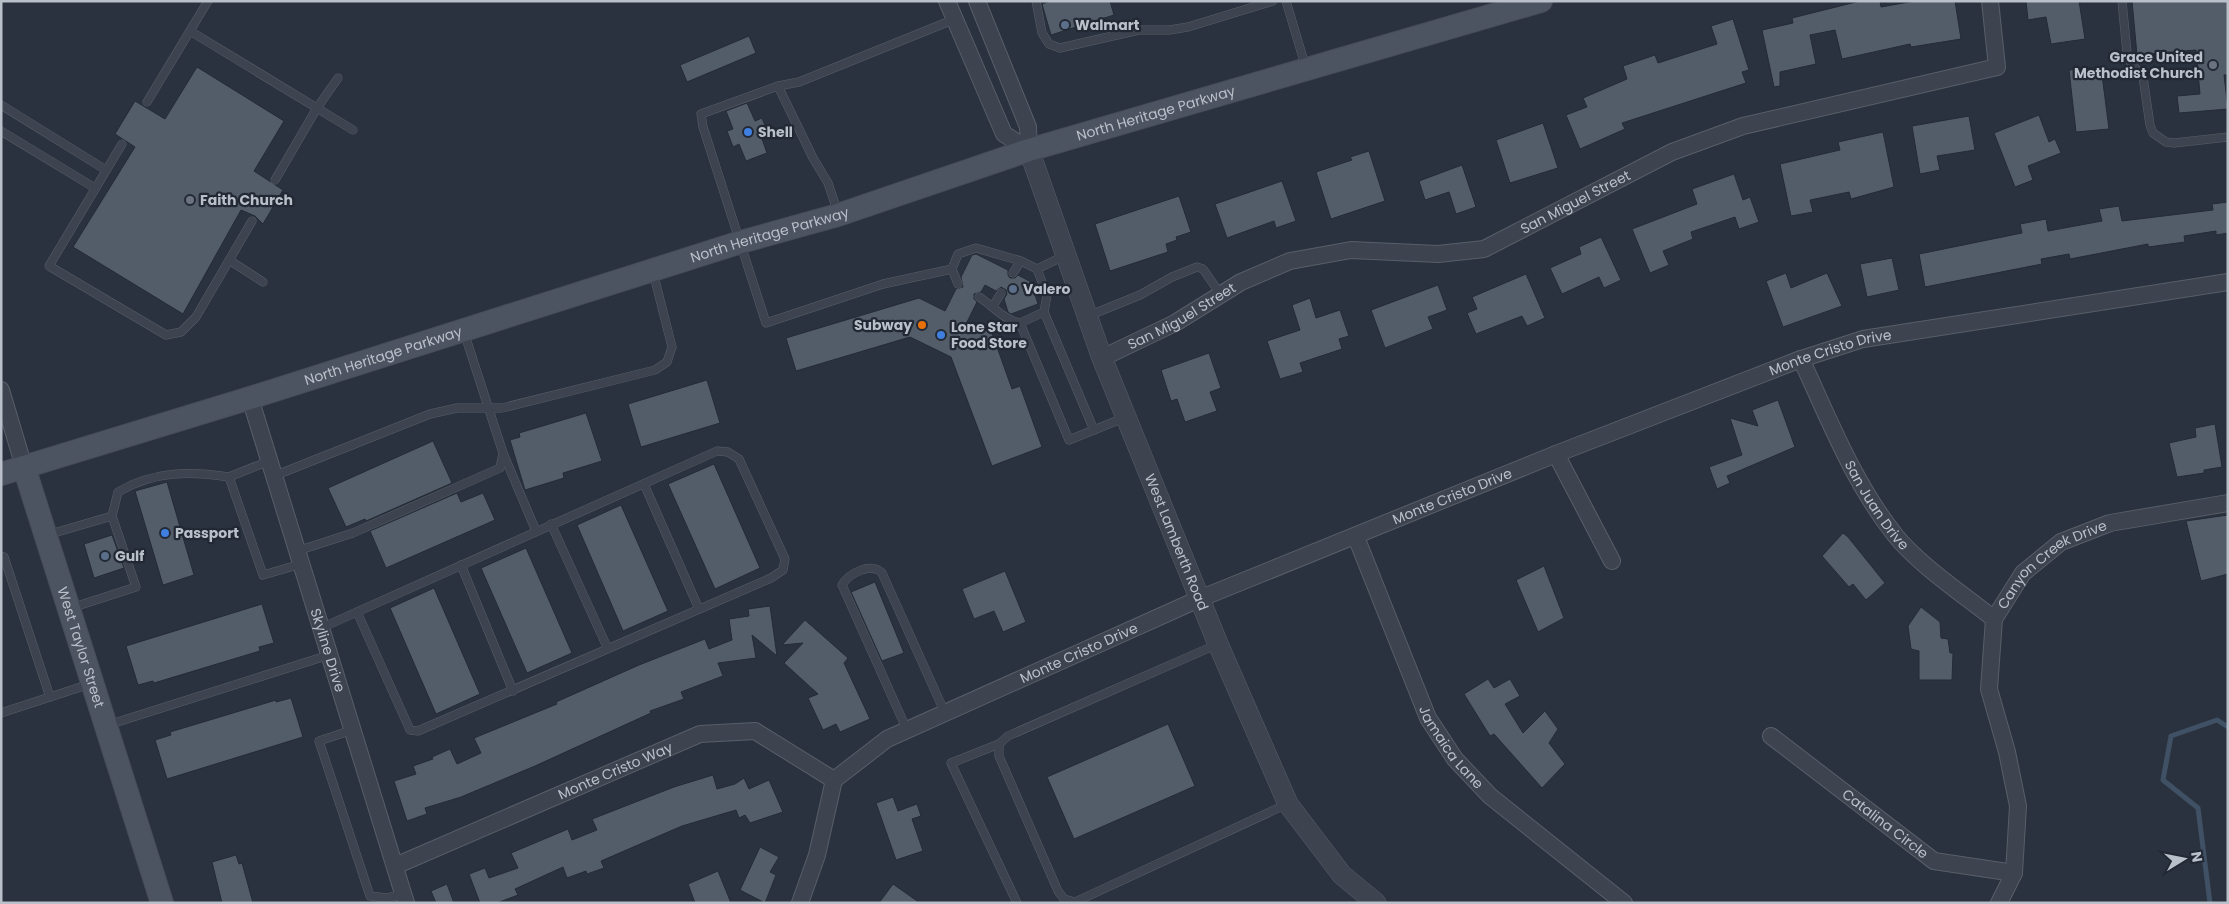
<svg xmlns="http://www.w3.org/2000/svg" width="2229" height="904" font-family="Poppins,sans-serif">
<style>
.lines{fill:none;stroke-linecap:round;stroke-linejoin:round}
.stream{stroke:#415165;stroke-width:5}
.building{fill:#535d69;stroke:#242b36}
.service-casing{stroke:#585f69;stroke-width:9}
.minor-casing{stroke:#585f69;stroke-width:18}
.tertiary-casing{stroke:#585f69;stroke-width:21}
.secondary-casing{stroke:#474d58;stroke-width:24}
.service{stroke:#3d444f;stroke-width:8}
.minor{stroke:#3d444f;stroke-width:16}
.tertiary{stroke:#3d444f;stroke-width:20}
.secondary{stroke:#4c5461;stroke-width:22}
.service-dot{fill:#5c6f8a;stroke:#222934;stroke-width:2}
.worship-dot{fill:#6b7280;stroke:#222934;stroke-width:2}
.shop-dot{fill:#3f7fe0;stroke:#222934;stroke-width:2}
.food-dot{fill:#e8710a;stroke:#222934;stroke-width:2}
.labels{text-anchor:middle;stroke-width:4.5;stroke-linejoin:round;paint-order:stroke}
.poi-label{font-size:14px;font-weight:bold;fill:#bac0c9;stroke:#222934;text-anchor:start}
.street-label{font-size:14px;fill:#bac0c9;stroke:#222934}
</style>
<rect width="100%" height="100%" fill="#29323e"/>
<g class="lines">
<polyline class="stream" points="2210,903 2198,808 2163,780 2171,736 2217,720 2228,727"/>
</g>
<g class="building">
<polygon points="1050,1 1110,1 1114,15 1051,35 1042,4"/>
<polygon points="1860,1 1880,1 1881,7 1915,1 1955,1 1961,39 1911,47 1910,44 1842,59 1835,30 1810,35 1816,64 1780,72 1780,86 1774,87 1762,30 1793,23 1792,18"/>
<polygon points="2026,1 2079,1 2085,39 2051,44 2046,17 2028,20"/>
<polygon points="2132,1 2228,1 2228,75 2224,75 2228,109 2179,113 2177,96 2200,94 2196,50 2137,55"/>
<polygon points="1733,19 1749,70 1742,72 1746,83 1622,123 1625,129 1580,149 1566,115 1587,107 1583,98 1627,79 1623,66 1655,55 1658,63 1717,44 1711,26"/>
<polygon points="749,36 756,53 687,82 680,65"/>
<polygon points="197,67 284,121 254,171 283,190 263,224 255,216 241,210 183,314 73,247 135,147 115,134 135,101 165,119"/>
<polygon points="2101,67 2109,129 2076,132 2069,70"/>
<polygon points="747,103 755,121 762,118 768,133 761,136 767,153 746,161 739,144 733,147 727,131 733,129 726,111"/>
<polygon points="2039,115 2049,142 2055,139 2061,153 2028,166 2033,180 2015,187 1994,133"/>
<polygon points="1969,116 1975,150 1937,156 1940,170 1920,174 1912,126"/>
<polygon points="1543,123 1558,168 1510,183 1496,140"/>
<polygon points="1883,132 1894,187 1851,199 1849,192 1810,200 1813,212 1791,216 1780,164 1840,150 1838,142"/>
<polygon points="1369,151 1385,201 1331,219 1316,172 1352,160 1350,157"/>
<polygon points="1462,165 1476,207 1456,214 1449,192 1425,200 1419,181"/>
<polygon points="1734,174 1743,200 1750,197 1759,222 1739,229 1735,217 1691,232 1693,239 1663,251 1669,265 1650,273 1632,229 1697,204 1692,189"/>
<polygon points="1282,181 1296,221 1276,228 1274,221 1227,238 1215,204"/>
<polygon points="1179,196 1191,232 1176,237 1177,240 1166,244 1168,252 1110,271 1095,224"/>
<polygon points="2228,202 2228,233 2216,235 2216,231 2184,236 2185,242 2148,247 2148,244 2070,259 2069,254 2041,259 2042,264 1925,287 1919,254 2022,233 2020,224 2046,219 2048,231 2102,221 2099,209 2119,206 2122,221 2213,210 2212,204"/>
<polygon points="1601,237 1621,280 1604,288 1599,277 1562,294 1550,268 1581,254 1579,247"/>
<polygon points="976,254 1008,270 1008,275 1010,278 1015,278 1018,275 1031,282 1038,304 1011,314 1008,312 1004,299 1007,294 1006,290 1001,287 996,291 985,285 981,292 974,294 974,299 977,302 967,322 992,333 1012,389 1020,386 1042,447 992,466 951,357 910,337 796,371 786,338 919,298 945,311 956,289 963,287 961,277 972,255"/>
<polygon points="1892,258 1899,290 1867,297 1860,264"/>
<polygon points="1786,273 1791,288 1827,273 1842,306 1783,327 1766,281"/>
<polygon points="1526,274 1545,318 1527,326 1522,316 1476,334 1467,313 1477,309 1472,297"/>
<polygon points="1438,285 1447,310 1428,317 1433,329 1385,348 1371,310"/>
<polygon points="1310,298 1316,318 1340,310 1349,336 1339,339 1342,349 1300,363 1303,372 1280,379 1267,341 1300,330 1292,305"/>
<polygon points="1209,353 1221,388 1210,392 1217,411 1185,422 1177,399 1171,401 1161,370"/>
<polygon points="707,380 720,423 641,447 628,404"/>
<polygon points="1778,400 1795,447 1727,476 1730,483 1717,489 1709,467 1742,455 1730,418 1758,426 1752,410"/>
<polygon points="586,413 602,461 563,473 564,478 525,490 510,440 520,437 519,433"/>
<polygon points="2215,424 2222,467 2204,470 2204,473 2177,477 2169,443 2196,437 2195,428"/>
<polygon points="433,441 452,483 366,521 365,519 346,527 328,488"/>
<polygon points="714,464 760,568 715,589 668,484"/>
<polygon points="167,482 194,575 163,585 135,491"/>
<polygon points="457,493 461,502 483,493 495,520 386,568 370,531"/>
<polygon points="621,505 668,611 623,631 577,525"/>
<polygon points="2228,515 2228,574 2201,581 2186,521"/>
<polygon points="1843,533 1848,537 1885,583 1866,600 1853,584 1849,587 1822,556"/>
<polygon points="112,535 124,568 94,578 84,544"/>
<polygon points="526,548 572,653 527,673 481,568"/>
<polygon points="1544,566 1564,618 1538,632 1516,580"/>
<polygon points="1005,571 1026,622 1003,632 994,611 974,619 962,589"/>
<polygon points="875,582 904,653 882,661 851,592"/>
<polygon points="434,588 480,694 436,714 390,608"/>
<polygon points="262,604 274,643 259,647 260,651 154,683 153,681 138,685 126,646"/>
<polygon points="770,606 777,656 752,635 756,658 718,663 723,676 681,692 684,699 650,711 651,713 535,766 461,797 425,808 427,814 407,821 394,781 416,774 413,766 433,759 432,757 450,749 457,764 481,753 474,738 557,704 556,702 639,665 705,639 709,649 732,640 729,619 749,616 748,609"/>
<polygon points="1921,607 1940,622 1941,638 1948,639 1950,653 1953,653 1952,680 1919,680 1919,651 1911,649 1908,626"/>
<polygon points="805,620 848,658 844,663 870,719 840,732 836,724 823,730 808,698 818,694 784,663 803,643 782,645"/>
<polygon points="1488,679 1494,688 1510,679 1520,696 1505,704 1523,733 1545,711 1558,729 1549,743 1565,764 1542,788 1494,734 1490,736 1464,694"/>
<polygon points="291,698 303,737 167,779 155,740 171,735 170,732 276,700 276,702"/>
<polygon points="1168,724 1195,786 1074,839 1047,777"/>
<polygon points="713,775 717,789 735,784 744,778 749,789 769,780 783,812 750,823 745,815 739,818 736,810 682,826 601,861 604,868 587,874 586,871 567,878 563,867 515,889 518,895 497,903 480,903 469,874 485,868 489,878 518,868 511,853 568,829 572,840 597,830 592,819 674,787"/>
<polygon points="893,797 898,811 917,804 921,816 912,819 923,851 896,860 876,803"/>
<polygon points="760,847 779,857 770,872 776,875 765,903 740,890"/>
<polygon points="236,855 239,864 242,863 253,903 222,903 212,862"/>
<polygon points="718,871 731,903 695,903 688,884"/>
<polygon points="447,884 454,903 436,903 431,891"/>
<polygon points="893,884 920,903 879,903"/>
</g>
<g class="lines">
<g class="service-casing">
<g id="service">
<polyline points="1036,1 1042,33 1049,44 1060,48 1139,30 1169,30 1188,27 1273,1"/>
<polyline points="1286,1 1306,68"/>
<polyline points="2122,1 2127,53 2131,63 2143,77 2150,125 2153,133 2166,142 2174,143 2228,137"/>
<polyline points="955,19 799,82 778,86 701,114 703,127 766,323 883,284 952,269 958,284"/>
<polyline points="190,31 353,130"/>
<polyline points="778,86 813,158 828,183 838,213"/>
<polyline points="147,102 208,1"/>
<polyline points="1,105 106,170"/>
<polyline points="1,131 95,188"/>
<polyline points="122,144 49,266 166,335 181,332 196,317 252,221"/>
<polyline points="275,180 317,108 338,78"/>
<polyline points="229,260 263,282"/>
<polyline points="952,269 958,254 976,248 1021,261 1037,269 1047,295 1044,312 1094,430"/>
<polyline points="1037,269 1064,256"/>
<polyline points="1013,273 1021,261"/>
<path d="M979,297C993,306 1004,320 1020,323L1069,440L1126,417"/>
<polyline points="993,306 1001,293"/>
<polyline points="1088,316 1140,295 1172,277 1197,267 1203,269 1221,295"/>
<polyline points="1020,323 1044,312"/>
<polyline points="503,453 536,531"/>
<polyline points="269,461 229,477 263,575 301,564"/>
<polyline points="274,476 430,414 457,408 502,408 655,370 667,362 672,347 653,272"/>
<polyline points="644,484 699,609"/>
<polyline points="551,524 608,649"/>
<path d="M47,535L112,516L118,492C153,471 189,471 229,477"/>
<polyline points="297,551 353,533 500,468 503,453 464,332"/>
<polyline points="1,556 4,557 50,697"/>
<polyline points="461,565 513,691"/>
<polyline points="71,608 136,587 112,516"/>
<polyline points="321,628 717,451 728,452 739,459 785,559 783,570 771,578 418,731 410,730 357,612"/>
<polyline points="1218,644 1008,736 999,744 999,756 1058,891 1064,899 1075,902 1287,804"/>
<polyline points="1,713 90,684"/>
<polyline points="108,725 329,655"/>
<polyline points="352,730 319,741 370,896 387,898 404,894"/>
<path d="M907,730L842,585C849,573 871,562 882,573L945,713"/>
<polyline points="999,744 951,763 1017,903"/>
</g>
</g>
<g class="minor-casing">
<g id="minor">
<polyline points="947,1 1004,134 1029,150"/>
<polyline points="977,1 1028,127 1029,150"/>
<path id="s1" d="M1102,358L1175,323L1241,282L1290,261L1351,250L1438,254L1484,249L1672,152L1743,126L1997,67L1990,1"/>
<path id="s2" d="M1801,359C1829,419 1853,482 1895,535C1918,564 1964,595 1994,619"/>
<polyline points="1,390 24,467"/>
<path id="s3" d="M250,398L406,903"/>
<polyline points="1556,454 1612,561"/>
<path id="s4" d="M1356,537L1428,718L1455,759L1490,796L1624,903"/>
<path id="s5" d="M1771,736L1934,861L2014,873"/>
<path id="s6" d="M395,866L700,734L755,731L834,780"/>
<path id="s7" d="M800,903L817,855L834,780L887,739L1199,599L1556,454L1801,359L1863,339L2228,282"/>
<path id="s8" d="M1999,903L2014,873L2018,806L2007,752L1989,689L1994,619L2023,573L2061,542L2110,523L2228,503"/>
</g>
</g>
<g class="tertiary-casing">
<g id="tertiary">
<path id="s9" d="M1029,150L1102,358L1218,644L1288,804L1342,875L1376,903"/>
</g>
</g>
<g class="secondary-casing">
<g id="secondary">
<path id="s10" d="M24,467L162,903"/>
<path id="s11" d="M1,474L250,398L741,242L838,215L1029,150L1541,1"/>
</g>
</g>
<use href="#service" class="service"/>
<use href="#minor" class="minor"/>
<use href="#tertiary" class="tertiary"/>
<use href="#secondary" class="secondary"/>
</g>
<g class="service-dot">
<circle cx="1065" cy="25" r="5"/>
<circle cx="1013" cy="289" r="5"/>
<circle cx="105" cy="556" r="5"/>
</g>
<g class="worship-dot">
<circle cx="2213" cy="65" r="5"/>
<circle cx="190" cy="200" r="5"/>
</g>
<g class="shop-dot">
<circle cx="748" cy="132" r="5"/>
<circle cx="941" cy="335" r="5"/>
<circle cx="165" cy="533" r="5"/>
</g>
<circle class="food-dot" cx="922" cy="325" r="5"/>
<g class="labels">
<g class="poi-label">
<text x="1075" y="30">Walmart</text>
<text x="2203" y="62" text-anchor="end">Grace United<tspan x="2203" dy="16">Methodist Church</tspan></text>
<text x="758" y="137">Shell</text>
<text x="200" y="205">Faith Church</text>
<text x="1023" y="294">Valero</text>
<text x="912" y="330" text-anchor="end">Subway</text>
<text x="951" y="332">Lone Star<tspan x="951" dy="16">Food Store</tspan></text>
<text x="175" y="538">Passport</text>
<text x="115" y="561">Gulf</text>
</g>
<g class="street-label">
<text dy="5" stroke="none"><textPath href="#s11" startOffset="1210">North Heritage Parkway</textPath></text>
<text dy="5" stroke="none"><textPath href="#s1" startOffset="510">San Miguel Street</textPath></text>
<text dy="5" stroke="none"><textPath href="#s11" startOffset="805">North Heritage Parkway</textPath></text>
<text dy="5" stroke="none"><textPath href="#s1" startOffset="90">San Miguel Street</textPath></text>
<text dy="5" stroke="none"><textPath href="#s7" startOffset="1215">Monte Cristo Drive</textPath></text>
<text dy="5" stroke="none"><textPath href="#s11" startOffset="400">North Heritage Parkway</textPath></text>
<text dy="5" stroke="none"><textPath href="#s7" startOffset="810">Monte Cristo Drive</textPath></text>
<text dy="5" stroke="none"><textPath href="#s2" startOffset="165">San Juan Drive</textPath></text>
<text dy="5" stroke="none"><textPath href="#s9" startOffset="419">West Lamberth Road</textPath></text>
<text dy="5" stroke="none"><textPath href="#s8" startOffset="374">Canyon Creek Drive</textPath></text>
<text dy="5" stroke="none"><textPath href="#s10" startOffset="189">West Taylor Street</textPath></text>
<text dy="5" stroke="none"><textPath href="#s3" startOffset="264">Skyline Drive</textPath></text>
<text dy="5" stroke="none"><textPath href="#s7" startOffset="405">Monte Cristo Drive</textPath></text>
<text dy="5" stroke="none"><textPath href="#s4" startOffset="232">Jamaica Lane</textPath></text>
<text dy="5" stroke="none"><textPath href="#s6" startOffset="240">Monte Cristo Way</textPath></text>
<text dy="5" stroke="none"><textPath href="#s5" startOffset="144">Catalina Circle</textPath></text>
</g>
</g>
<rect width="2229" height="904" fill="none" stroke="#bac0c9" stroke-width="5"/>
<g transform="translate(2184 859) rotate(80)" stroke="#222934" stroke-width="4" paint-order="stroke">
<path d="M0-4L9 19L0 12L-9 19Z" fill="#bac0c9"/>
<text y="-8" font-size="14" font-weight="bold" text-anchor="middle" fill="#bac0c9">N</text>
</g>
</svg>
